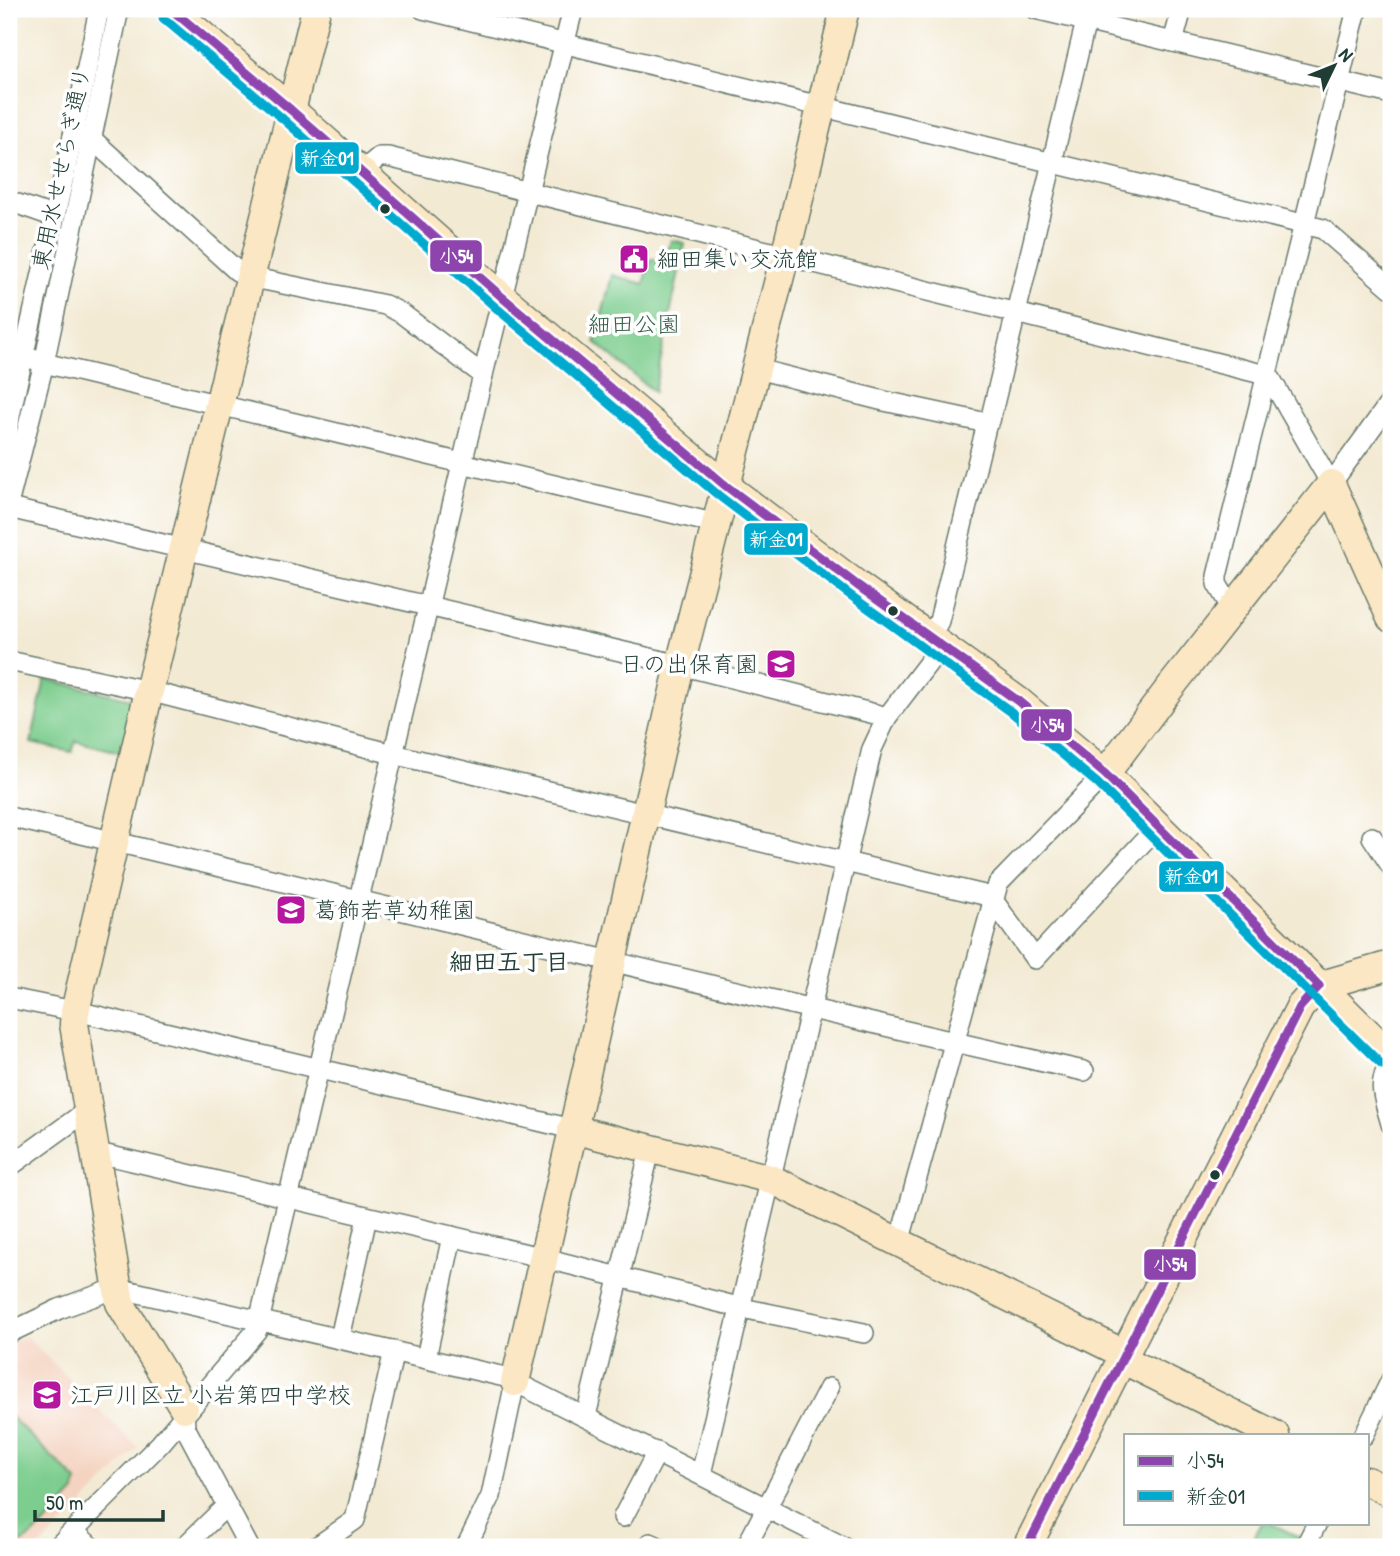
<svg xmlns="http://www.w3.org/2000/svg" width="1400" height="1556" font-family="'Patrick Hand','Klee One',sans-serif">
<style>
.built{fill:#f4d3c0}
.green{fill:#7dcd8e;stroke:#4e8561;stroke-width:2}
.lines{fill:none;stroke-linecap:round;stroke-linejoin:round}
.street-casing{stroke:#697a6c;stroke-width:22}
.secondary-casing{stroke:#697a6c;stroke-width:31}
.street{stroke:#fff;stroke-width:19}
.secondary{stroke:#fbe7c3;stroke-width:28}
.bus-1-casing{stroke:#fff;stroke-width:14}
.bus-2-casing{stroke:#fff;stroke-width:14}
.bus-1{stroke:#8e44ad;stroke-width:9}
.bus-2{stroke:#00a9ce;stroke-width:9}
.bus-dot{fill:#1f3d34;stroke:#fff;stroke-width:2.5}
.labels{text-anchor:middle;stroke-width:7;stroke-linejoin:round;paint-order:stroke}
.street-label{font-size:23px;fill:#1f3d34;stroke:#fff}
.poi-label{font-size:23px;fill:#1f3d34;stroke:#fff;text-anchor:start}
.park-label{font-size:23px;fill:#36614a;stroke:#fff}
.neighbourhood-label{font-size:24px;font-weight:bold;fill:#1f3d34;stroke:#fff}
.line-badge{stroke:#fff;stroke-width:2.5}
.badge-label{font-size:19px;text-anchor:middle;font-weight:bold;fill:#fff}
</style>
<rect width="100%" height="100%" fill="#fff"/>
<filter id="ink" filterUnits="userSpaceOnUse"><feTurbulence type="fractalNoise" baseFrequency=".0143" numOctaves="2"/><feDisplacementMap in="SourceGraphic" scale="14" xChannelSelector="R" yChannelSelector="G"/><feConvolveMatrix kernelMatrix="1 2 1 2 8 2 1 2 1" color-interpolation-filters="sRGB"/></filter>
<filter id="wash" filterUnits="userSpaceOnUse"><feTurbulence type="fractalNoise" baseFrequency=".00686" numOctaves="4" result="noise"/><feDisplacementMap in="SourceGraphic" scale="28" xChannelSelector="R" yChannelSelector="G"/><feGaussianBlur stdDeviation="1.57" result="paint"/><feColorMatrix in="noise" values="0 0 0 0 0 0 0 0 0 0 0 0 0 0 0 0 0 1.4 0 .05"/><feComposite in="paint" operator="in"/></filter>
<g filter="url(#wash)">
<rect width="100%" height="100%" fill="#f3ead4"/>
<polygon class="built" points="26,1336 138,1448 40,1547 9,1547 9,1342"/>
<g class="green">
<polygon points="671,240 685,243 654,392 595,342 612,275 644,284 651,259 665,262"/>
<polygon points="45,679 136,700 123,753 76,741 72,752 31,743"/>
<path d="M9,1415L77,1481L75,1492C60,1507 30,1546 9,1547Z"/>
<polygon points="1262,1523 1270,1523 1303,1539 1299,1547 1249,1547"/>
</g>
</g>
<g filter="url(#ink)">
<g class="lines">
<g class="street-casing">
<g id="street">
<polyline points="423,9 1323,229 1391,288"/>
<polyline points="1035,9 1391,94"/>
<polyline points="1173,42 1182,9"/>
<polyline points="73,136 93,140 237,271 259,279 385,305 401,313 483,375"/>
<polyline points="361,172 379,157 388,157 1266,375 1271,379 1331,484 1391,401"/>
<polyline points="9,201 55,217"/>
<polyline points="9,351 44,363 717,524"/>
<polyline points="757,369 884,401 987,423"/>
<polyline points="9,420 73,136 99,9"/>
<polyline points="9,501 44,363 119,9"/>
<polyline points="9,508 680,665 887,717"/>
<polyline points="1232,609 1217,584 1217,576 1357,9"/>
<polyline points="930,637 939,621 987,423 990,421 1086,21"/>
<polyline points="9,661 149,691 393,754 984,895 993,900 1035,959 1157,827"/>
<path d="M9,817C368,900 724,992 1084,1071"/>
<polyline points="1372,837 1391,866"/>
<polyline points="9,998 89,1014 572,1129"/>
<path d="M1391,1063C1375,1083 1385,1101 1391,1124"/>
<polyline points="94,1152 544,1258 742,1308 864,1333"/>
<polyline points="9,1167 88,1110"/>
<polyline points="899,1243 998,884 1105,774"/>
<polyline points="9,1333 59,1309 117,1288 505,1377 844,1547"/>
<polyline points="340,1338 367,1217"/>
<polyline points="426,1358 452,1236"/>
<polyline points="184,1409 185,1427 249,1547"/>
<polyline points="586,1416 650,1150"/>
<polyline points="1364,1435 1391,1380"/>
<polyline points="701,1474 872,749 887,717 942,645"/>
<polyline points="623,1517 657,1452"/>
<polyline points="74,1531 91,1547"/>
<polyline points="57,1547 160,1444 257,1330 483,375 573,9"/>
<polyline points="184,1547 226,1506"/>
<polyline points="316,1547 355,1520 394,1351"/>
<polyline points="466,1547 491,1496 515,1382"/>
<polyline points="648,1547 650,1543 659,1547"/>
<polyline points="746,1547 829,1388"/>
<polyline points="1305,1547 1317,1523"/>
</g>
</g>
<g class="secondary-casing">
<g id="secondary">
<polyline points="171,9 291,110 502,297 726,486 857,585 1018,701 1105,774 1391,1056"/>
<polyline points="1105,774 1169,689 1331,484 1391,618"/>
<polyline points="572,1129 771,1179 1112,1348 1134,1365 1275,1435"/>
<polyline points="515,1382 680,665 785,256 845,9"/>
<polyline points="184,1408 120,1303 74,1024 75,1012 149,691 316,9"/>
<polyline points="1367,1481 1391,1493"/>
<polyline points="1027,1547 1300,1007 1319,986 1391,965"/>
</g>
</g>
<use href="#street" class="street"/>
<use href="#secondary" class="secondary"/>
<g class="bus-1-casing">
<g id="bus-1">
<polyline points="171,9 291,110 502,297 726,486 857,585 1018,701 1105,774 1319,986"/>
<polyline points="1027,1547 1300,1007 1319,986"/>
</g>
</g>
<g class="bus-2-casing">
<polyline id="bus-2" points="163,18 283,119 494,306 718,495 850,595 1010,711 1097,783 1382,1065"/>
</g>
<use href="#bus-1" class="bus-1"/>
<use href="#bus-2" class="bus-2"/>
</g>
</g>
<defs>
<g id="civic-square" transform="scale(1.575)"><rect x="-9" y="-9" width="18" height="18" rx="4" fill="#b5179e" stroke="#fff"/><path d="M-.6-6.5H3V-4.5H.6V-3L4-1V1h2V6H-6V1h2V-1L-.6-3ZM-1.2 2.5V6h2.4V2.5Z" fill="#fff"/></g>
<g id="school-square" transform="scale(1.575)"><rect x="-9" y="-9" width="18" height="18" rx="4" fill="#b5179e" stroke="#fff"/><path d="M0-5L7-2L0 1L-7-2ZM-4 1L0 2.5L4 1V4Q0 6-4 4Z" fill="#fff"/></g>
</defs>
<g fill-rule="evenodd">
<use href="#civic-square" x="634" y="259"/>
<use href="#school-square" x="781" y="664"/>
<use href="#school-square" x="291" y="910"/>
<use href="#school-square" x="47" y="1395"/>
</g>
<g class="bus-dot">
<circle cx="385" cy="209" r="6"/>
<circle cx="893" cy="611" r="6"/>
<circle cx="1215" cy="1175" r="6"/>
</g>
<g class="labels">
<g class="street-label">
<text transform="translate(61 168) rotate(-78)" y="8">東用水せせらぎ通り</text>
</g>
<g class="poi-label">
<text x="657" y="267">細田集い交流館</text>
<text x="758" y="672" text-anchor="end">日の出保育園</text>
<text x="314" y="918">葛飾若草幼稚園</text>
<text x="70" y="1403">江戸川区立 小岩第四中学校</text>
</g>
<g class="park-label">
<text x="634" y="332">細田公園</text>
</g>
<g class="neighbourhood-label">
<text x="509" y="970">細田五丁目</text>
</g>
</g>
<g class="line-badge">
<rect x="294" y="141" width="66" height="34" rx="7" fill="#00a9ce"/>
<rect x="429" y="239" width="54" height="34" rx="7" fill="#8e44ad"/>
<rect x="743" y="522" width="66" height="34" rx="7" fill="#00a9ce"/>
<rect x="1020" y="708" width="53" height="34" rx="7" fill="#8e44ad"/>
<rect x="1158" y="860" width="67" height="33" rx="7" fill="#00a9ce"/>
<rect x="1143" y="1248" width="54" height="33" rx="7" fill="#8e44ad"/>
</g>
<g class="badge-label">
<text x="327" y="165">新金01</text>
<text x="456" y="263">小54</text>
<text x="776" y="546">新金01</text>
<text x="1047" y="732">小54</text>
<text x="1191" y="883">新金01</text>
<text x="1170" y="1271">小54</text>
</g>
<rect width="1400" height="1556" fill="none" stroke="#fff" stroke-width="35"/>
<rect x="1124" y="1434" width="245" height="91" fill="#ffffff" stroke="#a5b1ae" stroke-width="2"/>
<rect x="1138" y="1456" width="35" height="10" fill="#8e44ad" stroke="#a5b1ae" stroke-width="2"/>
<text x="1186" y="1468" font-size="21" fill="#1f3d34">小54</text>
<rect x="1138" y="1491" width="35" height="10" fill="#00a9ce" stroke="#a5b1ae" stroke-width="2"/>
<text x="1186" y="1504" font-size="21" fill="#1f3d34">新金01</text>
<g transform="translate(1334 66) rotate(47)" stroke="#ffffff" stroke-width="5" paint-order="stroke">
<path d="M0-5L12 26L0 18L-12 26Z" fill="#1f3d34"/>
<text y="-10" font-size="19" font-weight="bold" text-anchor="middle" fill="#1f3d34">N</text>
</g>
<path d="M35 1510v10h128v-10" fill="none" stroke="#1f3d34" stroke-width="3.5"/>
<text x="46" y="1510" font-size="21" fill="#1f3d34" stroke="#ffffff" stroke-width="5" paint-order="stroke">50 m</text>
</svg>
